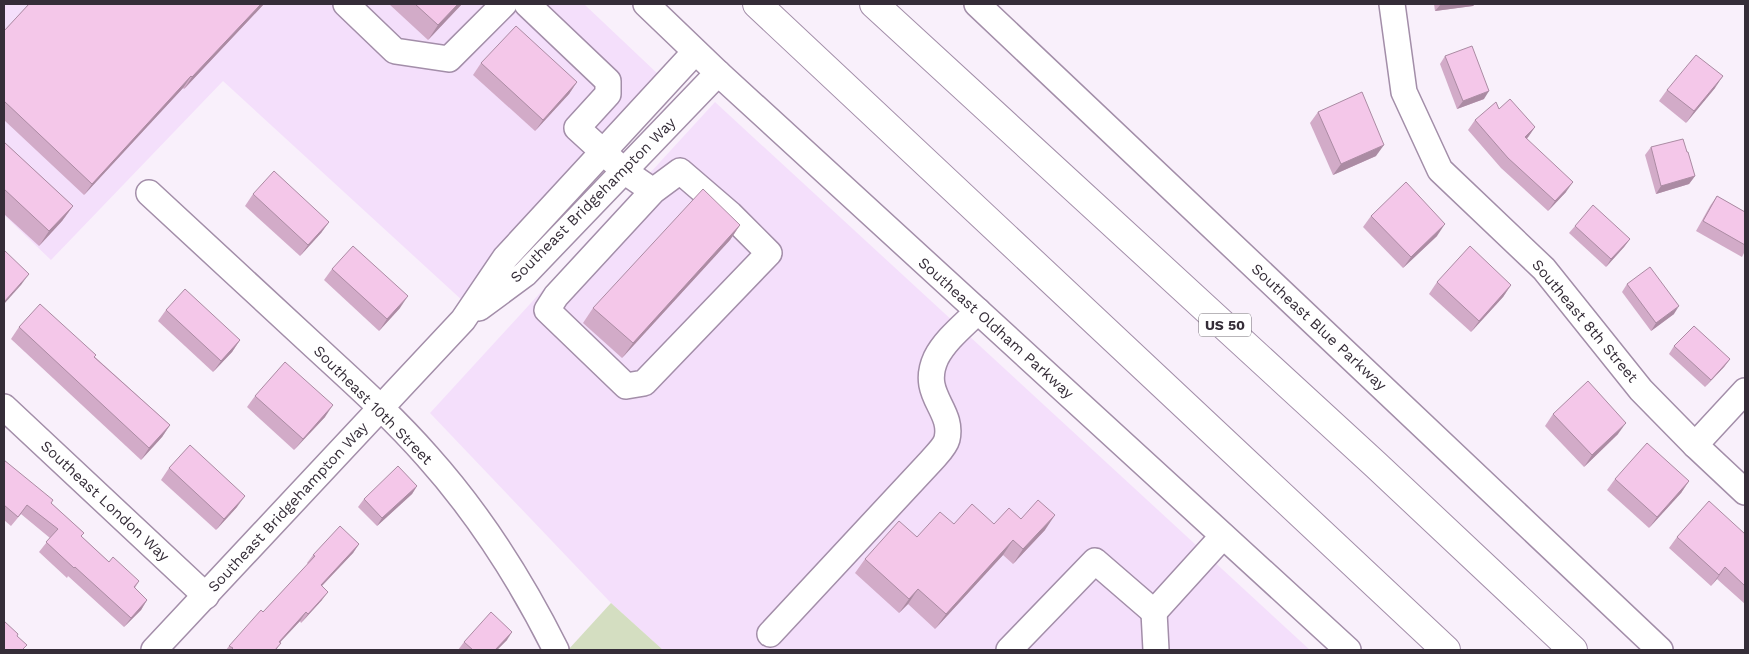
<svg xmlns="http://www.w3.org/2000/svg" width="1749" height="654" font-family="'Work Sans',sans-serif">
<style>
.built{fill:#f4dffb}
.green{fill:#d4dec1}
.lines{fill:none;stroke-linecap:round;stroke-linejoin:round}
.minor-casing{stroke:#a38ea9;stroke-width:28}
.highway-casing{stroke:#a38ea9;stroke-width:30}
.minor{stroke:#fff;stroke-width:25}
.highway{stroke:#fff;stroke-width:28}
.wall{fill:#d2abc8}
.shaded-wall{fill:#ab8ba3}
.building{fill:#f4c7e9;stroke:#ab8ba3}
.labels{text-anchor:middle;stroke-width:4.5;stroke-linejoin:round;paint-order:stroke}
.shield{fill:#fff;stroke:#726c74;stroke-width:1}
.shield-label{font-size:14px;font-weight:bold;fill:#352d38}
.street-label{font-size:15px;fill:#352d38;stroke:#fff}
</style>
<rect width="100%" height="100%" fill="#f9f0fb"/>
<g class="built">
<polygon points="4,4 584,4 659,75 464,302 223,81 51,260 4,215"/>
<polygon points="715,102 1310,650 663,650 611,603 430,413"/>
</g>
<polygon class="green" points="611,603 663,650 568,650"/>
<g class="lines">
<g class="minor-casing">
<g id="minor">
<polyline points="346,4 395,51 449,59 504,4"/>
<polyline points="527,4 608,81 608,94 577,128 624,171 653,191 680,171 730,214 769,253 644,383 626,386 547,310 556,296 653,191"/>
<polyline points="646,4 718,73 1348,650"/>
<polyline points="977,4 1660,650"/>
<polyline points="1392,4 1404,92 1440,170 1544,269 1641,390 1695,445 1745,492"/>
<path d="M149,193C203,243 256,292 310,342C350,379 391,415 427,456C479,514 521,580 556,650"/>
<polyline points="479,308 525,274 718,73"/>
<polyline points="4,407 206,596"/>
<polyline points="1695,445 1745,391"/>
<polyline points="1154,612 1156,650"/>
<path d="M770,634L931,461C936,455 945,447 947,439C954,409 919,395 936,358C945,340 964,325 978,311"/>
<polyline points="154,650 463,320 505,258 695,52"/>
<polyline points="1009,650 1095,561 1154,612 1223,536"/>
</g>
</g>
<g class="highway-casing">
<g id="highway">
<polyline points="757,4 1446,650"/>
<polyline points="874,4 1376,465 1573,650"/>
</g>
</g>
<use href="#minor" class="minor"/>
<use href="#highway" class="highway"/>
</g>
<g class="wall">
<polygon points="29,4 264,4 184,89 183,88 84,195 4,120 4,31"/>
<polygon points="389,4 462,4 428,40"/>
<polygon points="1434,4 1475,4 1473,6 1435,11"/>
<polygon points="1445,56 1484,99 1457,109 1440,64"/>
<polygon points="481,63 577,82 569,94 535,131 473,75"/>
<polygon points="1715,88 1686,123 1659,101 1667,90"/>
<polygon points="1499,109 1535,127 1527,139 1566,192 1548,211 1501,168 1468,130 1475,120"/>
<polygon points="1318,112 1376,156 1333,175 1310,123"/>
<polygon points="4,142 73,206 62,221 39,246 4,214"/>
<polygon points="1651,147 1687,152 1695,176 1689,184 1656,194 1645,155"/>
<polygon points="253,194 329,222 321,233 300,256 245,206"/>
<polygon points="1717,196 1745,212 1745,251 1742,257 1696,231 1710,206"/>
<polygon points="1371,216 1437,236 1403,268 1363,227"/>
<polygon points="740,225 730,240 622,358 583,323 593,308"/>
<polygon points="1575,226 1630,239 1624,247 1606,267 1569,233"/>
<polygon points="332,269 400,308 379,331 324,280"/>
<polygon points="1437,282 1511,285 1503,297 1471,332 1429,294"/>
<polygon points="1627,284 1674,314 1651,331 1622,292"/>
<polygon points="166,310 240,340 232,352 213,372 158,321"/>
<polygon points="19,327 95,357 170,425 162,437 141,460 11,339"/>
<polygon points="1674,346 1730,359 1724,367 1705,387 1669,354"/>
<polygon points="255,396 325,417 294,450 247,407"/>
<polygon points="1553,414 1618,434 1584,467 1545,426"/>
<polygon points="4,460 84,533 81,536 109,562 139,581 135,588 147,600 141,610 124,627 68,576 67,578 39,552 50,538 21,514 11,526 4,520"/>
<polygon points="169,468 237,507 216,530 161,480"/>
<polygon points="1615,479 1689,481 1681,493 1649,528 1607,490"/>
<polygon points="417,486 412,494 377,526 358,507 364,499"/>
<polygon points="1021,519 1045,530 1013,564 1003,555 935,629 908,604 899,613 855,573 865,559 917,537 954,524 994,524"/>
<polygon points="1745,534 1745,604 1717,579 1711,586 1669,548 1677,537"/>
<polygon points="359,544 353,553 322,586 322,600 301,623 300,621 280,642 281,643 276,650 226,650 229,646 263,612 308,564 307,563 313,555"/>
<polygon points="507,640 497,650 458,650 464,642"/>
</g>
<g class="shaded-wall">
<polygon points="261,4 264,4 184,89 192,77"/>
<polygon points="458,4 462,4 428,40 438,25"/>
<polygon points="1441,4 1475,4 1473,6 1435,11"/>
<polygon points="191,76 183,88 84,195 92,184"/>
<polygon points="1723,76 1715,88 1686,123 1694,111"/>
<polygon points="577,82 569,94 535,131 543,120"/>
<polygon points="1489,91 1484,99 1457,109 1463,101"/>
<polygon points="1535,127 1528,137 1518,146 1525,137"/>
<polygon points="1384,145 1376,156 1333,175 1341,164"/>
<polygon points="1695,176 1689,184 1656,194 1661,186"/>
<polygon points="1573,182 1566,192 1548,211 1555,201"/>
<polygon points="73,206 62,221 39,246 49,231"/>
<polygon points="329,222 321,233 300,256 308,245"/>
<polygon points="1445,224 1437,236 1403,268 1411,257"/>
<polygon points="740,225 730,240 622,358 633,343"/>
<polygon points="1630,239 1624,247 1606,267 1611,259"/>
<polygon points="29,274 21,285 4,304 4,302"/>
<polygon points="1511,285 1503,297 1471,332 1479,321"/>
<polygon points="408,296 400,308 379,331 387,319"/>
<polygon points="1679,306 1674,314 1651,331 1656,323"/>
<polygon points="240,340 232,352 213,372 221,361"/>
<polygon points="1730,359 1724,367 1705,387 1711,380"/>
<polygon points="333,405 325,417 294,450 303,439"/>
<polygon points="1626,423 1618,434 1584,467 1592,455"/>
<polygon points="170,425 162,437 141,460 149,448"/>
<polygon points="1689,481 1681,493 1649,528 1657,517"/>
<polygon points="417,486 412,494 377,526 382,518"/>
<polygon points="245,496 237,507 216,530 224,519"/>
<polygon points="1055,515 1045,530 1013,564 1023,549"/>
<polygon points="1013,540 1003,555 935,629 946,614"/>
<polygon points="359,544 353,553 314,594 321,585"/>
<polygon points="1725,567 1717,579 1711,586 1719,575"/>
<polygon points="918,589 908,604 899,613 909,599"/>
<polygon points="328,592 322,600 301,623 308,614"/>
<polygon points="147,600 141,610 124,627 131,618"/>
<polygon points="306,612 300,621 273,650 279,642"/>
<polygon points="512,632 507,640 497,650 495,650"/>
</g>
<g class="building">
<polygon points="29,4 261,4 192,77 191,76 92,184 4,101 4,31"/>
<polygon points="415,4 458,4 438,25"/>
<polygon points="516,26 577,82 543,120 481,63"/>
<polygon points="1472,46 1489,91 1463,101 1445,56"/>
<polygon points="1696,55 1723,76 1694,111 1667,90"/>
<polygon points="1362,92 1384,145 1341,164 1318,112"/>
<polygon points="1510,99 1535,127 1525,137 1573,182 1555,201 1508,158 1475,120 1496,102 1499,109"/>
<polygon points="1683,139 1687,152 1688,152 1695,176 1661,186 1651,147"/>
<polygon points="4,142 73,206 49,231 4,189"/>
<polygon points="274,171 329,222 308,245 253,194"/>
<polygon points="1406,182 1445,224 1411,257 1371,216"/>
<polygon points="703,189 740,225 633,343 593,308"/>
<polygon points="1717,196 1745,212 1745,245 1703,221"/>
<polygon points="1593,205 1630,239 1611,259 1575,226"/>
<polygon points="353,246 408,296 387,319 332,269"/>
<polygon points="1470,246 1511,285 1479,321 1437,282"/>
<polygon points="4,250 29,274 4,302"/>
<polygon points="1650,267 1679,306 1656,323 1627,284"/>
<polygon points="185,289 240,340 221,361 166,310"/>
<polygon points="40,304 96,355 94,357 170,425 149,448 19,327"/>
<polygon points="1694,326 1730,359 1711,380 1674,346"/>
<polygon points="285,362 333,405 303,439 255,396"/>
<polygon points="1588,381 1626,423 1592,455 1553,414"/>
<polygon points="1647,443 1689,481 1657,517 1615,479"/>
<polygon points="190,445 245,496 224,519 169,468"/>
<polygon points="4,460 53,500 51,503 84,533 81,536 109,562 113,557 139,581 134,587 147,600 131,618 75,567 74,568 46,542 58,529 27,505 18,517 4,505"/>
<polygon points="398,466 417,486 382,518 364,499"/>
<polygon points="1038,500 1055,515 1023,549 1013,540 946,614 918,589 909,599 865,559 899,521 917,537 940,512 954,524 972,504 994,524 1009,508 1021,519"/>
<polygon points="1709,501 1745,534 1745,586 1725,567 1719,575 1677,537"/>
<polygon points="340,526 359,544 321,585 328,592 308,614 306,612 279,642 281,643 275,650 231,650 233,648 229,646 261,610 263,612 315,556 313,555"/>
<polygon points="491,612 512,632 495,650 473,650 464,642"/>
<polygon points="4,621 18,634 17,636 27,645 23,649 25,650 4,650"/>
</g>
<g class="labels">
<rect class="shield" x="1199" y="313.5" width="52" height="23" rx="4"/>
<g class="shield-label">
<text x="1225" y="330">US 50</text>
</g>
<g class="street-label">
<text transform="translate(593 200) rotate(-45)" y="5">Southeast Bridgehampton Way</text>
<text transform="translate(1585 321) rotate(50)" y="5">Southeast 8th Street</text>
<text transform="translate(1319 327) rotate(43)" y="5">Southeast Blue Parkway</text>
<text transform="translate(996 328) rotate(42)" y="5">Southeast Oldham Parkway</text>
<text transform="translate(373 405) rotate(45)" y="5">Southeast 10th Street</text>
<text transform="translate(105 501) rotate(43)" y="5">Southeast London Way</text>
<text transform="translate(288 507) rotate(-47)" y="5">Southeast Bridgehampton Way</text>
</g>
</g>
<rect width="1749" height="654" fill="none" stroke="#352d38" stroke-width="10"/>
</svg>
